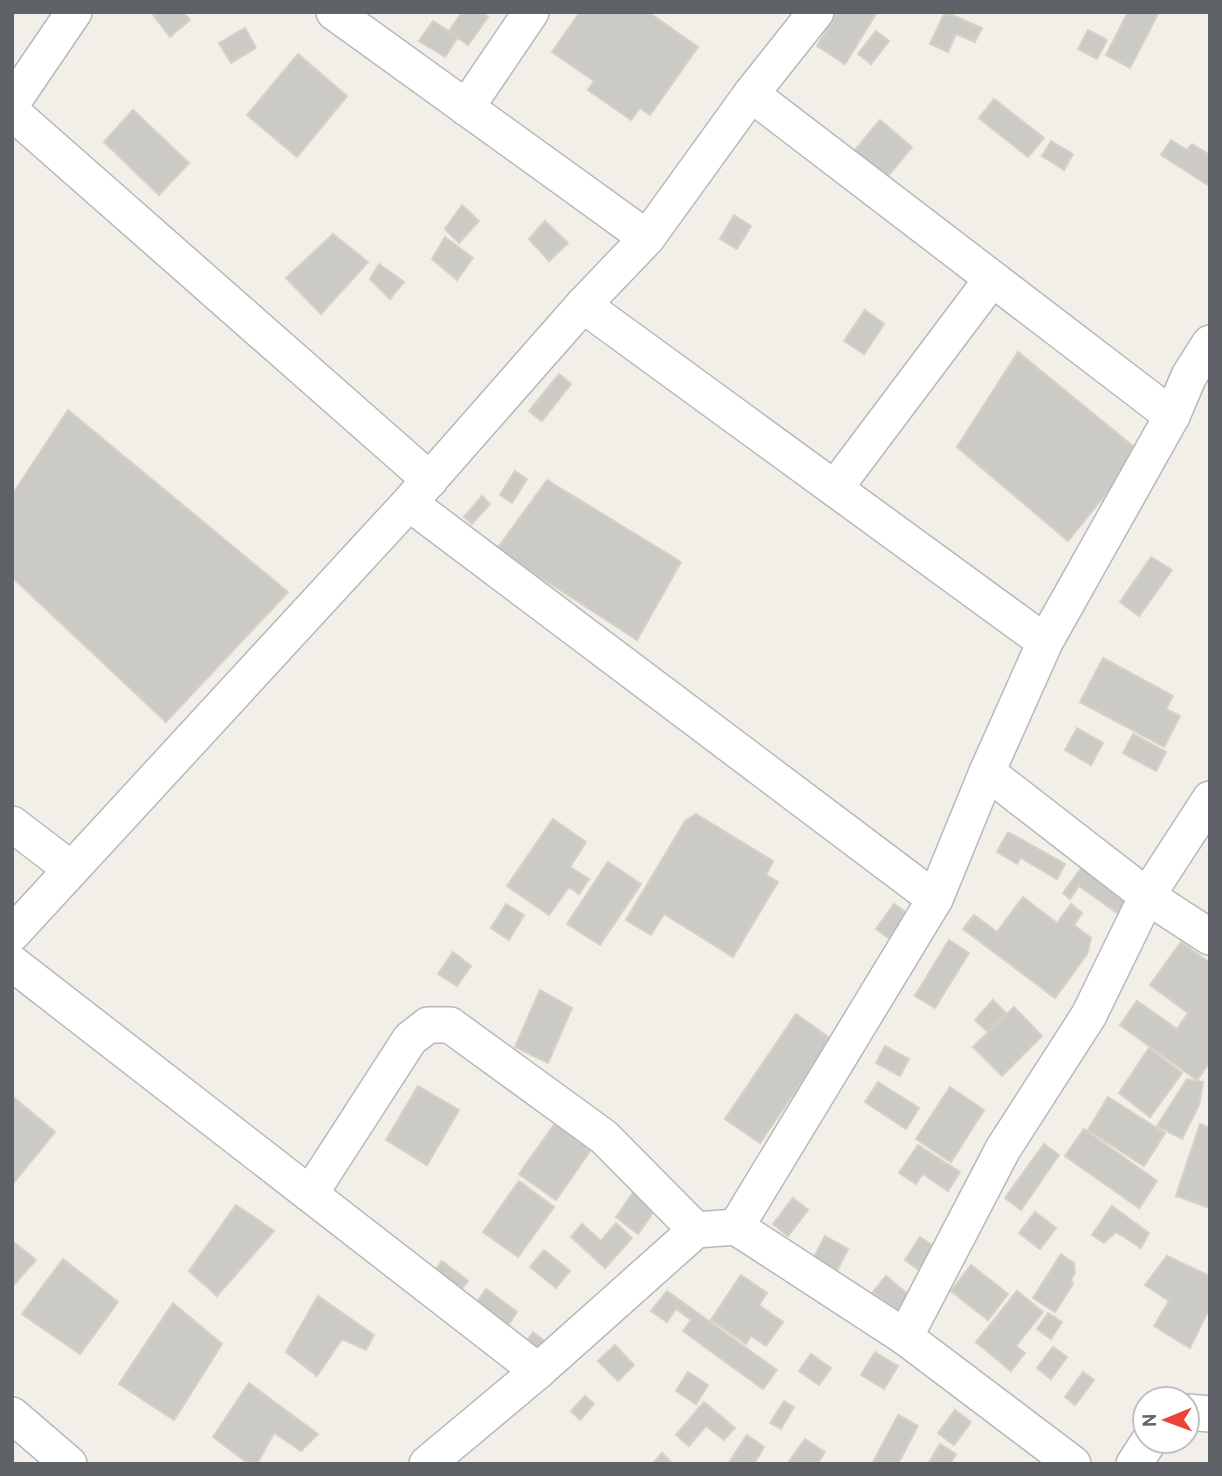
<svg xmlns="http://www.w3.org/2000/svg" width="1222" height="1476" font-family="Cabin,sans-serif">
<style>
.building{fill:#cccac5;stroke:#d6d1c6;stroke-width:2}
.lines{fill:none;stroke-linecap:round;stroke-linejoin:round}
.street-casing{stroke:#b5b8bc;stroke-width:38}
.street{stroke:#fff;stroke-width:35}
</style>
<rect width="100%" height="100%" fill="#f1efe8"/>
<g class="building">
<polygon points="151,12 183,12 190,20 170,37"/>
<polygon points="462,12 481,12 488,17 468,45 449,31"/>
<polygon points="580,12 648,12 698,47 650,115 640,108 631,120 588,90 594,81 552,52"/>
<polygon points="838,12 877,12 845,64 817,46"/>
<polygon points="945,12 982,28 975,42 956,34 948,52 930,44"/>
<polygon points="1128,12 1159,12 1130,68 1106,55"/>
<polygon points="433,21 458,37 445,57 419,41"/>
<polygon points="245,28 256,48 231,63 219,43"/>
<polygon points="1088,30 1107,40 1097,59 1078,49"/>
<polygon points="876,31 889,41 871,64 858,54"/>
<polygon points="298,54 347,96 297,157 247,115"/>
<polygon points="994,99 1044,138 1028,157 979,118"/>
<polygon points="133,110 189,163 159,195 104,142"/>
<polygon points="880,120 912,147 882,183 850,156"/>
<polygon points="1171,140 1187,150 1192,144 1210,155 1210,181 1208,185 1161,155"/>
<polygon points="1051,141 1073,154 1064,170 1042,156"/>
<polygon points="462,205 479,221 459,243 445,229"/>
<polygon points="734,215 751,226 737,249 720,239"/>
<polygon points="545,221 568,243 549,261 529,239"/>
<polygon points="333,234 368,262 321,314 286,278"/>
<polygon points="445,237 473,258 457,280 432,259"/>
<polygon points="379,264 404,282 390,299 370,279"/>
<polygon points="865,310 884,324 864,354 844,341"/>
<polygon points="1018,352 1140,452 1068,541 957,447"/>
<polygon points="559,374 571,384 542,421 529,411"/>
<polygon points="68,410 288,592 166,722 12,577 12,495"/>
<polygon points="515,471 527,479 512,503 500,495"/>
<polygon points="547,480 681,562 637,640 497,549"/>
<polygon points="482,496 490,504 472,524 464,517"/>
<polygon points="1151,557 1172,570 1139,616 1120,602"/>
<polygon points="1103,658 1173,696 1166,709 1180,716 1164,747 1080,702"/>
<polygon points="1077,728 1103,743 1091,765 1065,750"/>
<polygon points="1133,734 1166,752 1156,771 1123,753"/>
<polygon points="696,814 773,861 766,875 778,882 733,957 664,914 651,935 626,920 685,821"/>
<polygon points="553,819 586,842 570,867 589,879 579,894 569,887 549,915 507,886"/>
<polygon points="1008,832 1065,864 1057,879 1021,858 1017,864 997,852"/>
<polygon points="608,862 641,884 600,945 567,924"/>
<polygon points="1082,867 1133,903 1123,917 1079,886 1070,899 1063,893"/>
<polygon points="1023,897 1057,923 1071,904 1082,913 1074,925 1091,938 1087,954 1055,998 963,929 974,915 997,932"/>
<polygon points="506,904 524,915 509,940 491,928"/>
<polygon points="894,904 915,919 897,944 876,929"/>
<polygon points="949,940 969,953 935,1008 915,996"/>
<polygon points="1181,942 1210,963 1210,1062 1197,1080 1120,1025 1137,1001 1177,1029 1188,1013 1150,985"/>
<polygon points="453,952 471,966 457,986 438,974"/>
<polygon points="540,990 572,1008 548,1063 515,1047"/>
<polygon points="993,1000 1006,1013 988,1032 975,1020"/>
<polygon points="1014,1007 1042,1036 1002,1076 973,1047"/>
<polygon points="796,1014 831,1039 760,1143 725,1119"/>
<polygon points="885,1046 909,1059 900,1076 876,1063"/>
<polygon points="1149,1048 1182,1073 1150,1117 1119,1093"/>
<polygon points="1187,1079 1203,1082 1199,1105 1182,1139 1157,1126"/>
<polygon points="878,1082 919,1108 906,1129 865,1102"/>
<polygon points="418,1086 459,1110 427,1165 386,1140"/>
<polygon points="950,1087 984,1110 951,1162 916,1139"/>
<polygon points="12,1096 55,1132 12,1185"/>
<polygon points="1108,1097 1165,1133 1144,1166 1088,1130"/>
<polygon points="559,1118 595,1144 556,1200 519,1174"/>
<polygon points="1200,1124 1210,1128 1210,1208 1176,1196"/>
<polygon points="1084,1129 1157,1181 1139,1208 1065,1156"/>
<polygon points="1044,1144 1059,1155 1021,1210 1005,1198"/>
<polygon points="918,1145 960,1172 948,1191 923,1174 916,1184 899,1173"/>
<polygon points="519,1181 554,1207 518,1257 483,1232"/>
<polygon points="637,1187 660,1203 638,1234 616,1217"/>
<polygon points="793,1198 808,1210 788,1236 773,1224"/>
<polygon points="236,1205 274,1231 217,1296 189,1271"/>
<polygon points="1112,1206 1149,1233 1141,1248 1116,1232 1104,1243 1092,1235"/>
<polygon points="1035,1212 1056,1228 1040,1249 1019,1233"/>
<polygon points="616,1223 632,1238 605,1268 571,1237 582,1224 601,1241"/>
<polygon points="825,1236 848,1249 837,1271 813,1259"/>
<polygon points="920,1237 939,1250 923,1273 905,1260"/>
<polygon points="12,1241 36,1260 12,1287"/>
<polygon points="544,1250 570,1271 556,1288 530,1267"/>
<polygon points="1061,1254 1074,1263 1075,1273 1071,1279 1073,1284 1055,1312 1033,1298"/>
<polygon points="1167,1256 1210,1276 1210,1307 1190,1348 1154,1326 1169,1301 1145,1285"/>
<polygon points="63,1259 118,1302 80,1354 22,1314"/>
<polygon points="442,1261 468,1281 454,1299 428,1280"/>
<polygon points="971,1265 1008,1294 988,1320 951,1291"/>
<polygon points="741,1275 767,1293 759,1305 783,1322 766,1346 751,1336 746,1344 711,1320"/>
<polygon points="886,1276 910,1296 897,1312 873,1292"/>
<polygon points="486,1289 517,1312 504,1331 473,1308"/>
<polygon points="667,1291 777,1370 763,1389 683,1331 691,1320 676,1309 667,1322 651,1311"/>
<polygon points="1017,1291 1043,1312 1016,1346 1025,1353 1011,1371 976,1342"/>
<polygon points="318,1296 374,1335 366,1350 342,1339 317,1376 286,1352"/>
<polygon points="173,1303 222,1344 174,1420 119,1384"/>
<polygon points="1048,1313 1062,1322 1051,1339 1037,1329"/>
<polygon points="533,1332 552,1347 538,1364 520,1350"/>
<polygon points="615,1345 634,1365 618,1381 598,1361"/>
<polygon points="1053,1347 1067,1357 1051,1379 1037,1368"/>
<polygon points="875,1352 898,1366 884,1389 861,1375"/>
<polygon points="811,1354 831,1368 819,1385 799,1371"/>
<polygon points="688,1372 708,1385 696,1404 676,1391"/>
<polygon points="1083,1372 1094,1380 1075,1405 1065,1397"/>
<polygon points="249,1383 318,1434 301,1451 274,1433 257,1464 249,1464 213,1437"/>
<polygon points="585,1396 594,1404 580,1420 571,1411"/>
<polygon points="784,1401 794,1407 781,1429 770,1423"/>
<polygon points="704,1402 735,1428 724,1440 706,1426 689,1446 676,1435"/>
<polygon points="955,1410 971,1422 954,1445 938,1433"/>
<polygon points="898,1415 918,1426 898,1464 872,1464"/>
<polygon points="747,1435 764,1447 754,1464 728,1464"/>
<polygon points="805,1439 825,1452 817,1464 790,1464 788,1463"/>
<polygon points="940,1444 956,1454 950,1464 928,1464"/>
<polygon points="662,1453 673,1464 652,1464"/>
</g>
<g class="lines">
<g class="street-casing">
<g id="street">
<polyline points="334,12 647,238"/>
<polyline points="751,94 1172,416"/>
<polyline points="12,103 74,12"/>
<polyline points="466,108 531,12"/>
<polyline points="12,112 430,480"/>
<polyline points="583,305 1045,642"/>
<polyline points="835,488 992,279"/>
<polyline points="409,503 935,899"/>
<polyline points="987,772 1147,896 1210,937"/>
<polyline points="12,824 71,869"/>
<polyline points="12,934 409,503 583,305 647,238 751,94 816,12"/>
<polyline points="12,963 538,1371"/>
<polyline points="310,1194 410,1039 428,1025 450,1025 604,1137 696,1230"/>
<polyline points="736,1227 905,1337 1073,1464"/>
<polyline points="905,1337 1003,1149 1089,1015 1147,896 1210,799"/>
<polyline points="1187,1412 1210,1414"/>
<polyline points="12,1415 69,1464"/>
<polyline points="427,1464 538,1371 696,1230 736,1227 935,899 987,772 1045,642 1172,416 1189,376 1210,343"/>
<polyline points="1134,1464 1149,1441"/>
</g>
</g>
<use href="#street" class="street"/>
</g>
<rect width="1222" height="1476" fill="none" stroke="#5f6368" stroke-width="28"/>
<g transform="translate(1166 1420) rotate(269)"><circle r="33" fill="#ffffff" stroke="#bfc1c3" stroke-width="2"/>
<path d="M0-5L12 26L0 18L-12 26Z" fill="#ea4335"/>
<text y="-10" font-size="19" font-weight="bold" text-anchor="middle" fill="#5f6368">N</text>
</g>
</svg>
